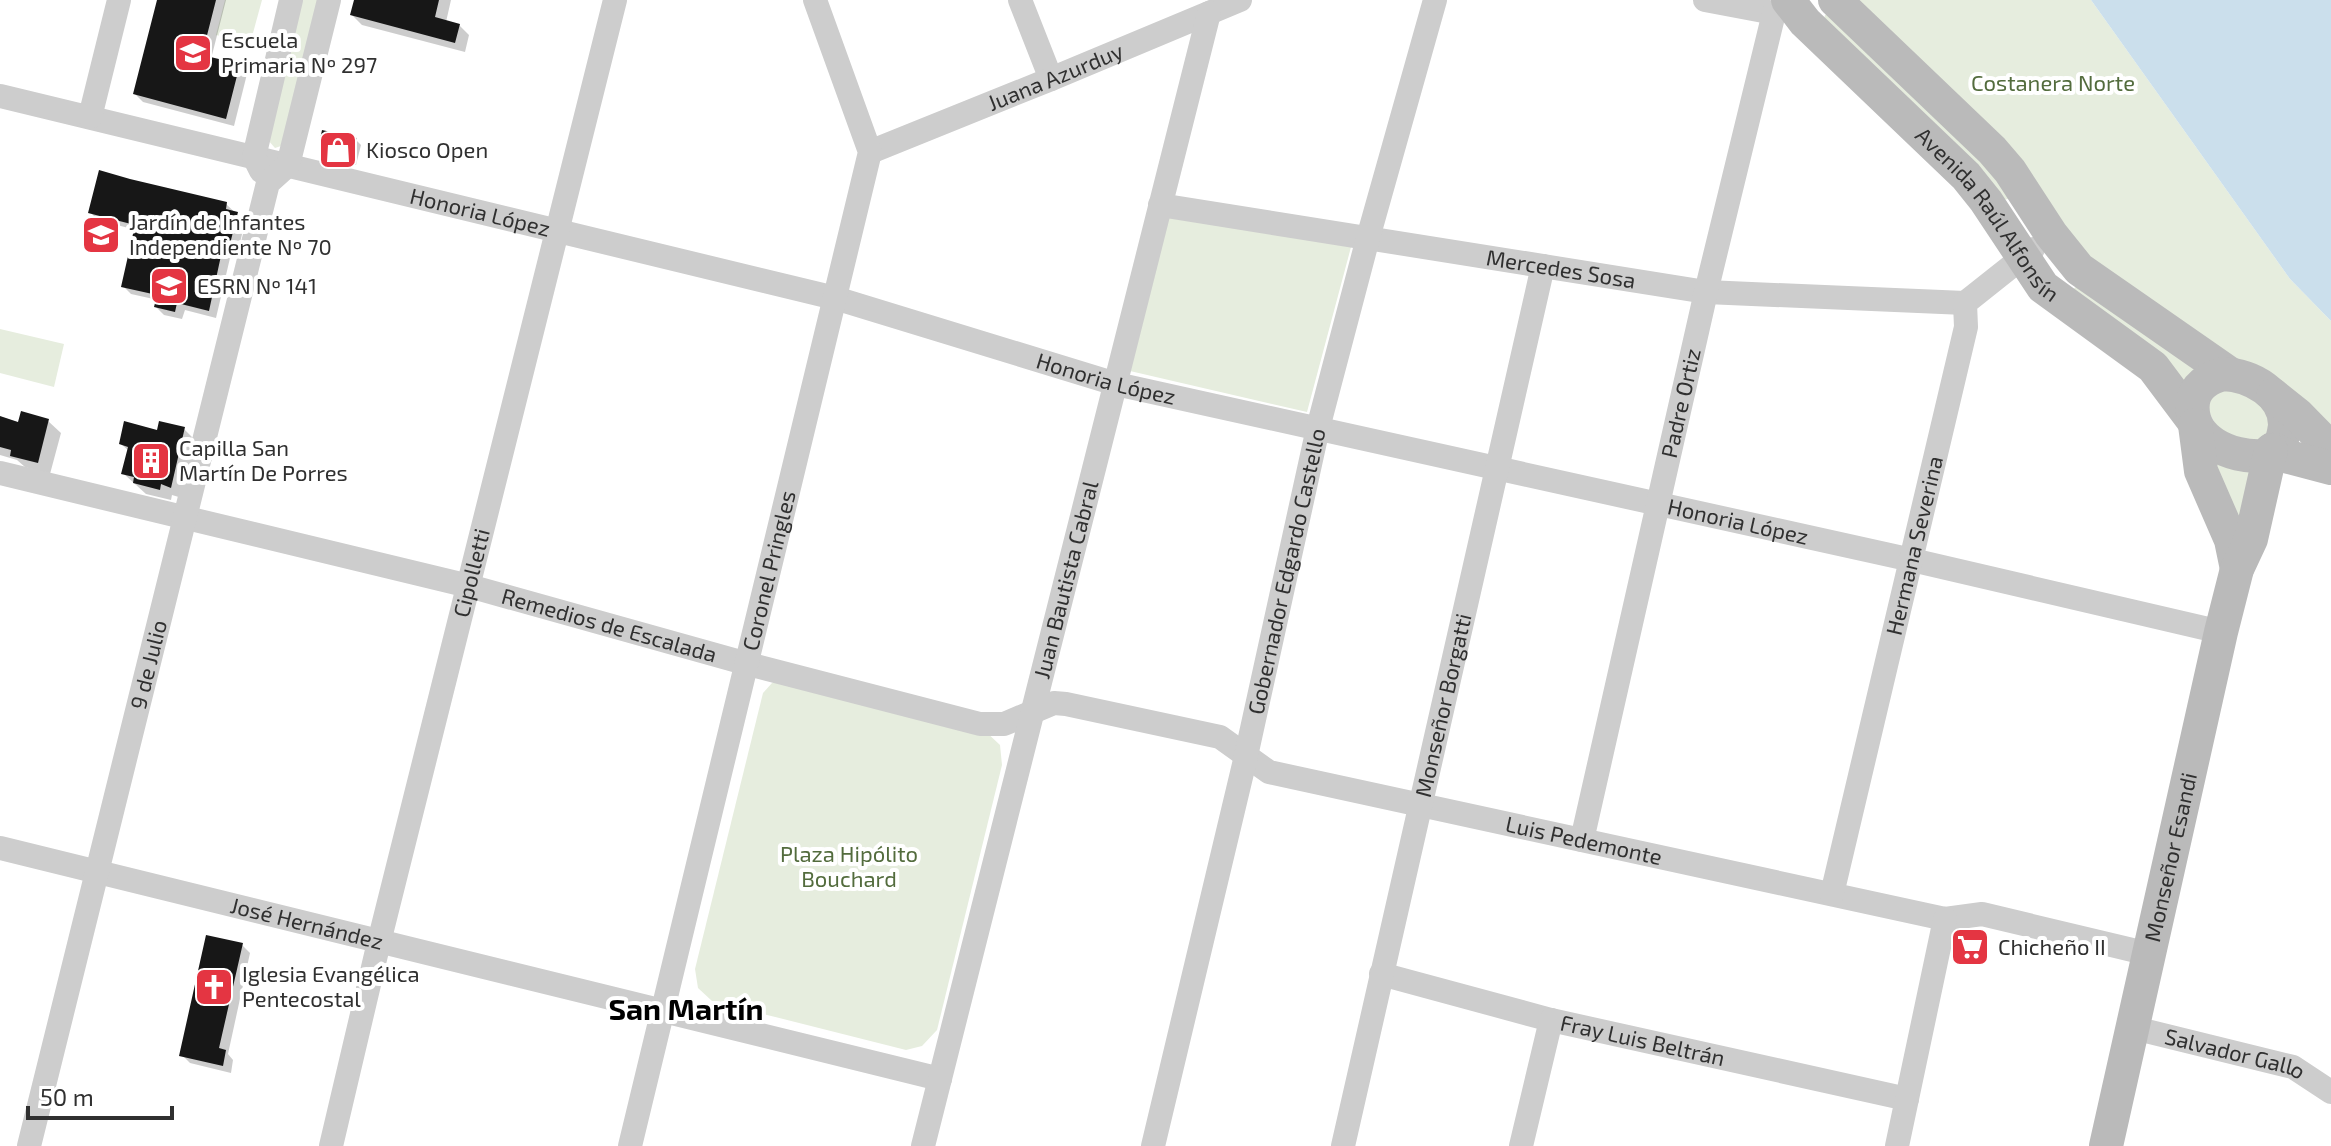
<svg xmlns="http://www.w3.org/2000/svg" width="2331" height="1146" font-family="'Exo 2',sans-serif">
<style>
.green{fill:#e6edde}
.water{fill:#cbdfec}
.shadow{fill:#0003}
.building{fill:#171717}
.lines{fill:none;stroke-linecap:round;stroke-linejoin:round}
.street{stroke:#cdcdcd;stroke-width:24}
.secondary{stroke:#bababa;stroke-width:34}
.labels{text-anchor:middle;stroke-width:8;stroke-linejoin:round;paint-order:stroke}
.poi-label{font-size:22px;fill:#303030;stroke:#fff;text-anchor:start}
.street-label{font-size:22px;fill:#303030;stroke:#fff}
.park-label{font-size:22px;fill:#536c3d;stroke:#fff}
.district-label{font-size:30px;font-weight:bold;fill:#000;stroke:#fff}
</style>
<rect width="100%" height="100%" fill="#fff"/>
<g class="green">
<polygon points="225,0 262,0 250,44 216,35"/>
<polygon points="298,0 323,0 284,145 275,148 268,140"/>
<polygon points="1853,0 2091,0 2290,279 2331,321 2331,429 2251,370 2104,274"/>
<polygon points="1832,14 1993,168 2009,193 2008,199 2003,200 1823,23 1825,15"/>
<polygon points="1168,217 1351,247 1307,412 1130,371"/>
<polygon points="2078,285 2201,366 2188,394 2070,292"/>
<polygon points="0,329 64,344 54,387 0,373"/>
<polygon points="2218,387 2252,391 2274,422 2258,446 2223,437 2208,411 2209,394"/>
<polygon points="2206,448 2255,465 2244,530"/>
<polygon points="784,680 983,729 1000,745 1002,765 937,1030 922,1046 906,1050 712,1001 698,988 695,969 763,693 772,683"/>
</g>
<polygon class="water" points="2091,0 2331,0 2331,321 2290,279"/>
<g class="shadow">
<polygon points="159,0 226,0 211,59 239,66 247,74 234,126 143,102 135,94"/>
<polygon points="356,0 451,0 446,22 459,25 469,35 465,52 362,25 352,15"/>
<polygon points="356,140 361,145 356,165 333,160 327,154"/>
<polygon points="226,204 245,222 236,259 230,258 216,318 185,310 182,319 164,315 156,307 158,300 131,294 123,286 136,230 98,220 90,212"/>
<polygon points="0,419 20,424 48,421 61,433 50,474 25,467 17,460 0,455"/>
<polygon points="184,429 195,440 182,498 172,495 171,500 146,494 124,474 129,451 121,444 158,432"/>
<polygon points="242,945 250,953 228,1054 233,1060 231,1073 190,1063 182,1055"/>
</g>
<g class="building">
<polygon points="157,0 216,0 202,55 240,64 226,119 133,94"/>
<polygon points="354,0 439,0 435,17 460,24 455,43 350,15"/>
<polygon points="322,130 357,138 351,161 325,155 319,144"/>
<polygon points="99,170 130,179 227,202 226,209 238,212 228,252 222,251 209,311 177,303 175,312 154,307 157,295 121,287 135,225 88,213"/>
<polygon points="21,411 49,419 38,463 10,456 11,450 0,447 0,416 18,422"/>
<polygon points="124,421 157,430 159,421 185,427 171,488 161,484 160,490 133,483 134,477 121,474 128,447 119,444"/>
<polygon points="206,935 243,943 219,1048 226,1050 223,1066 179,1056"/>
</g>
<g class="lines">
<g class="street">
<polyline points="1020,0 1051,79"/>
<polyline points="1705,0 1774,13 1787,6"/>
<path id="s1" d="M0,96L835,298L1116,384L1912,560L2221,632"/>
<polyline points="90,117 119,0"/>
<path id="s2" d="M870,152L1051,79L1240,0"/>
<polyline points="261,171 254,157 291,0"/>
<path id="s3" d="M1160,205L1706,292L1965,303"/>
<path id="s4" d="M0,473L469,586L748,664L980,724H1004L1054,703L1066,704L1220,737L1269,772L1945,919L1982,914L2149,954"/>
<path id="s5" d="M1582,840L1706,292L1774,13"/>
<path id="s6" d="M0,848L940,1079"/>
<path id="s7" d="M1832,894L1966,327L1965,303L2033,249"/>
<path id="s8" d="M1381,974L1551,1020L1907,1099"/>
<path id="s9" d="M2134,1028L2293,1067L2331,1092"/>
<path id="s10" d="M29,1146L268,183L288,165L329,0"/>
<path id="s11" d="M331,1146L379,942L615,0"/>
<path id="s12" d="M630,1146L870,152L815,0"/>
<path id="s13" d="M923,1146L1209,13"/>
<path id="s14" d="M1153,1146L1246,756L1318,428L1368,238L1435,0"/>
<path id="s15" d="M1343,1146L1543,266"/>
<polyline points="1521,1146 1551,1020"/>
<polyline points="1897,1146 1945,919"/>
</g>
<g class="secondary">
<path id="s16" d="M1788,0L1805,22L1966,176L1986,201L2043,287L2153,367L2192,419"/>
<polyline points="1835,0 1992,150 2010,171 2051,234 2079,269 2230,374"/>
<path d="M2223,374C2251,375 2286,394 2285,426C2284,432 2283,440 2279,445C2276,449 2268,453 2263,456C2231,458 2188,440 2193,402C2195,386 2208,378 2223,374Z"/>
<polyline points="2273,395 2298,415 2331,449"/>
<polyline points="2195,425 2201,471 2231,540 2237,569"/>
<polyline points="2273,449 2289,457 2331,468"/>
<path id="s17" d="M2106,1146L2221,632L2237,569L2251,539L2271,450"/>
</g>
</g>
<defs>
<g id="school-square" transform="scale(2)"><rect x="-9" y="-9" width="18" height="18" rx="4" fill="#e43542" stroke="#fff"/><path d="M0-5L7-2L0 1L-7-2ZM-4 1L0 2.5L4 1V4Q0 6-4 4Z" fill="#fff"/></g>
<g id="shop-square" transform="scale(2)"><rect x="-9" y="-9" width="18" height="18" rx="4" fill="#e43542" stroke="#fff"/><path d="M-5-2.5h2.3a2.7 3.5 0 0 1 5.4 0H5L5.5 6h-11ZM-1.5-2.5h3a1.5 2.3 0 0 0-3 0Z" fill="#fff"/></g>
<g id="building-square" transform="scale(2)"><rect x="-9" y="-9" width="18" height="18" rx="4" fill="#e43542" stroke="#fff"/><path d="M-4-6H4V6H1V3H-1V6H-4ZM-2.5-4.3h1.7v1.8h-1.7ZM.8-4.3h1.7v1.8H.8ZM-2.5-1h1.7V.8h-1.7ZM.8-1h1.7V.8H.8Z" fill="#fff"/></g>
<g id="supermarket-square" transform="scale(2)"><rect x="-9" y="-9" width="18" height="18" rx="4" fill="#e43542" stroke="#fff"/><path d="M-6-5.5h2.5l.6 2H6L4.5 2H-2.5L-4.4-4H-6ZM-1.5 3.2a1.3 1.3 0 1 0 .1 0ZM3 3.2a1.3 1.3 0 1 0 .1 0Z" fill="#fff"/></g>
<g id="church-square" transform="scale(2)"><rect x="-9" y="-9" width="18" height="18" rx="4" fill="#e43542" stroke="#fff"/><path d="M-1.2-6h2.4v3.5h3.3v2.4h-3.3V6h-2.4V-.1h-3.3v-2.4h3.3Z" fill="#fff"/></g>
</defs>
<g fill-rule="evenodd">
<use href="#school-square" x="193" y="53"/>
<use href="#shop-square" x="338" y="150"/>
<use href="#school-square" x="101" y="235"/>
<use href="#school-square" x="169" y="286"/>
<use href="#building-square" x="151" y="461"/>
<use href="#supermarket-square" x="1970" y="947"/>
<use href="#church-square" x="214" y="987"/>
</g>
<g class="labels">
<g class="poi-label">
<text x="221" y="48">Escuela<tspan x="221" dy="25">Primaria Nº 297</tspan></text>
<text x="366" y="158">Kiosco Open</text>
<text x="129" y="230">Jardín de Infantes<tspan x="129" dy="25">Independiente Nº 70</tspan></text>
<text x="197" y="294">ESRN Nº 141</text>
<text x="179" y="456">Capilla San<tspan x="179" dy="25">Martín De Porres</tspan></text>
<text x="1998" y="955">Chicheño II</text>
<text x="242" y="982">Iglesia Evangélica<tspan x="242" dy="25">Pentecostal</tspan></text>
</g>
<g class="street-label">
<text dy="8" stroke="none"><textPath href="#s2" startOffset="200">Juana Azurduy</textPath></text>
<text dy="8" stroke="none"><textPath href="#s1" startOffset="494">Honoria López</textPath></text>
<text dy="8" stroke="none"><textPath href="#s16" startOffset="294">Avenida Raúl Alfonsín</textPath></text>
<text dy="8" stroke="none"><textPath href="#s3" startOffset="406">Mercedes Sosa</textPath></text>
<text dy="8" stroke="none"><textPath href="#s1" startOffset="1142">Honoria López</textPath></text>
<text dy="8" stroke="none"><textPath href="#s5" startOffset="448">Padre Ortiz</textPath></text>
<text dy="8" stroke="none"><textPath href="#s1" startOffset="1790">Honoria López</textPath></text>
<text dy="8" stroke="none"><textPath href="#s7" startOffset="358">Hermana Severina</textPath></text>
<text dy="8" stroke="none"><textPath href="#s12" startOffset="592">Coronel Pringles</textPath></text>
<text dy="8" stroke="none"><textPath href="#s14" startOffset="590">Gobernador Edgardo Castello</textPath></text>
<text dy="8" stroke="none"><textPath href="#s11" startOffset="590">Cipolletti</textPath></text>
<text dy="8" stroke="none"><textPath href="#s13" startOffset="584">Juan Bautista Cabral</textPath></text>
<text dy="8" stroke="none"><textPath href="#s4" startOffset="628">Remedios de Escalada</textPath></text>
<text dy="8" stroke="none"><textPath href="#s10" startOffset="496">9 de Julio</textPath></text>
<text dy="8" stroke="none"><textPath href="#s15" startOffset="452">Monseñor Borgatti</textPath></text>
<text dy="8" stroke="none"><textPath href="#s4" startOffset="1642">Luis Pedemonte</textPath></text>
<text dy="8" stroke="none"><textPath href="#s17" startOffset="296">Monseñor Esandi</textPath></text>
<text dy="8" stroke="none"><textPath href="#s6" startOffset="316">José Hernández</textPath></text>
<text dy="8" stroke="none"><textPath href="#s8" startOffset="270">Fray Luis Beltrán</textPath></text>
<text dy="8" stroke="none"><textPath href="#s9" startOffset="104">Salvador Gallo</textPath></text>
</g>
<g class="park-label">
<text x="2053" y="91">Costanera Norte</text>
<text x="849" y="862">Plaza Hipólito<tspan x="849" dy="25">Bouchard</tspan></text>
</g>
<g class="district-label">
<text x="686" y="1020">San Martín</text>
</g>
</g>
<path d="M28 1106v12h144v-12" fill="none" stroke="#303030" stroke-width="4"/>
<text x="40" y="1106" font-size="24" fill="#303030" stroke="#ffffff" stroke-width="6" paint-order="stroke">50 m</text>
</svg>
